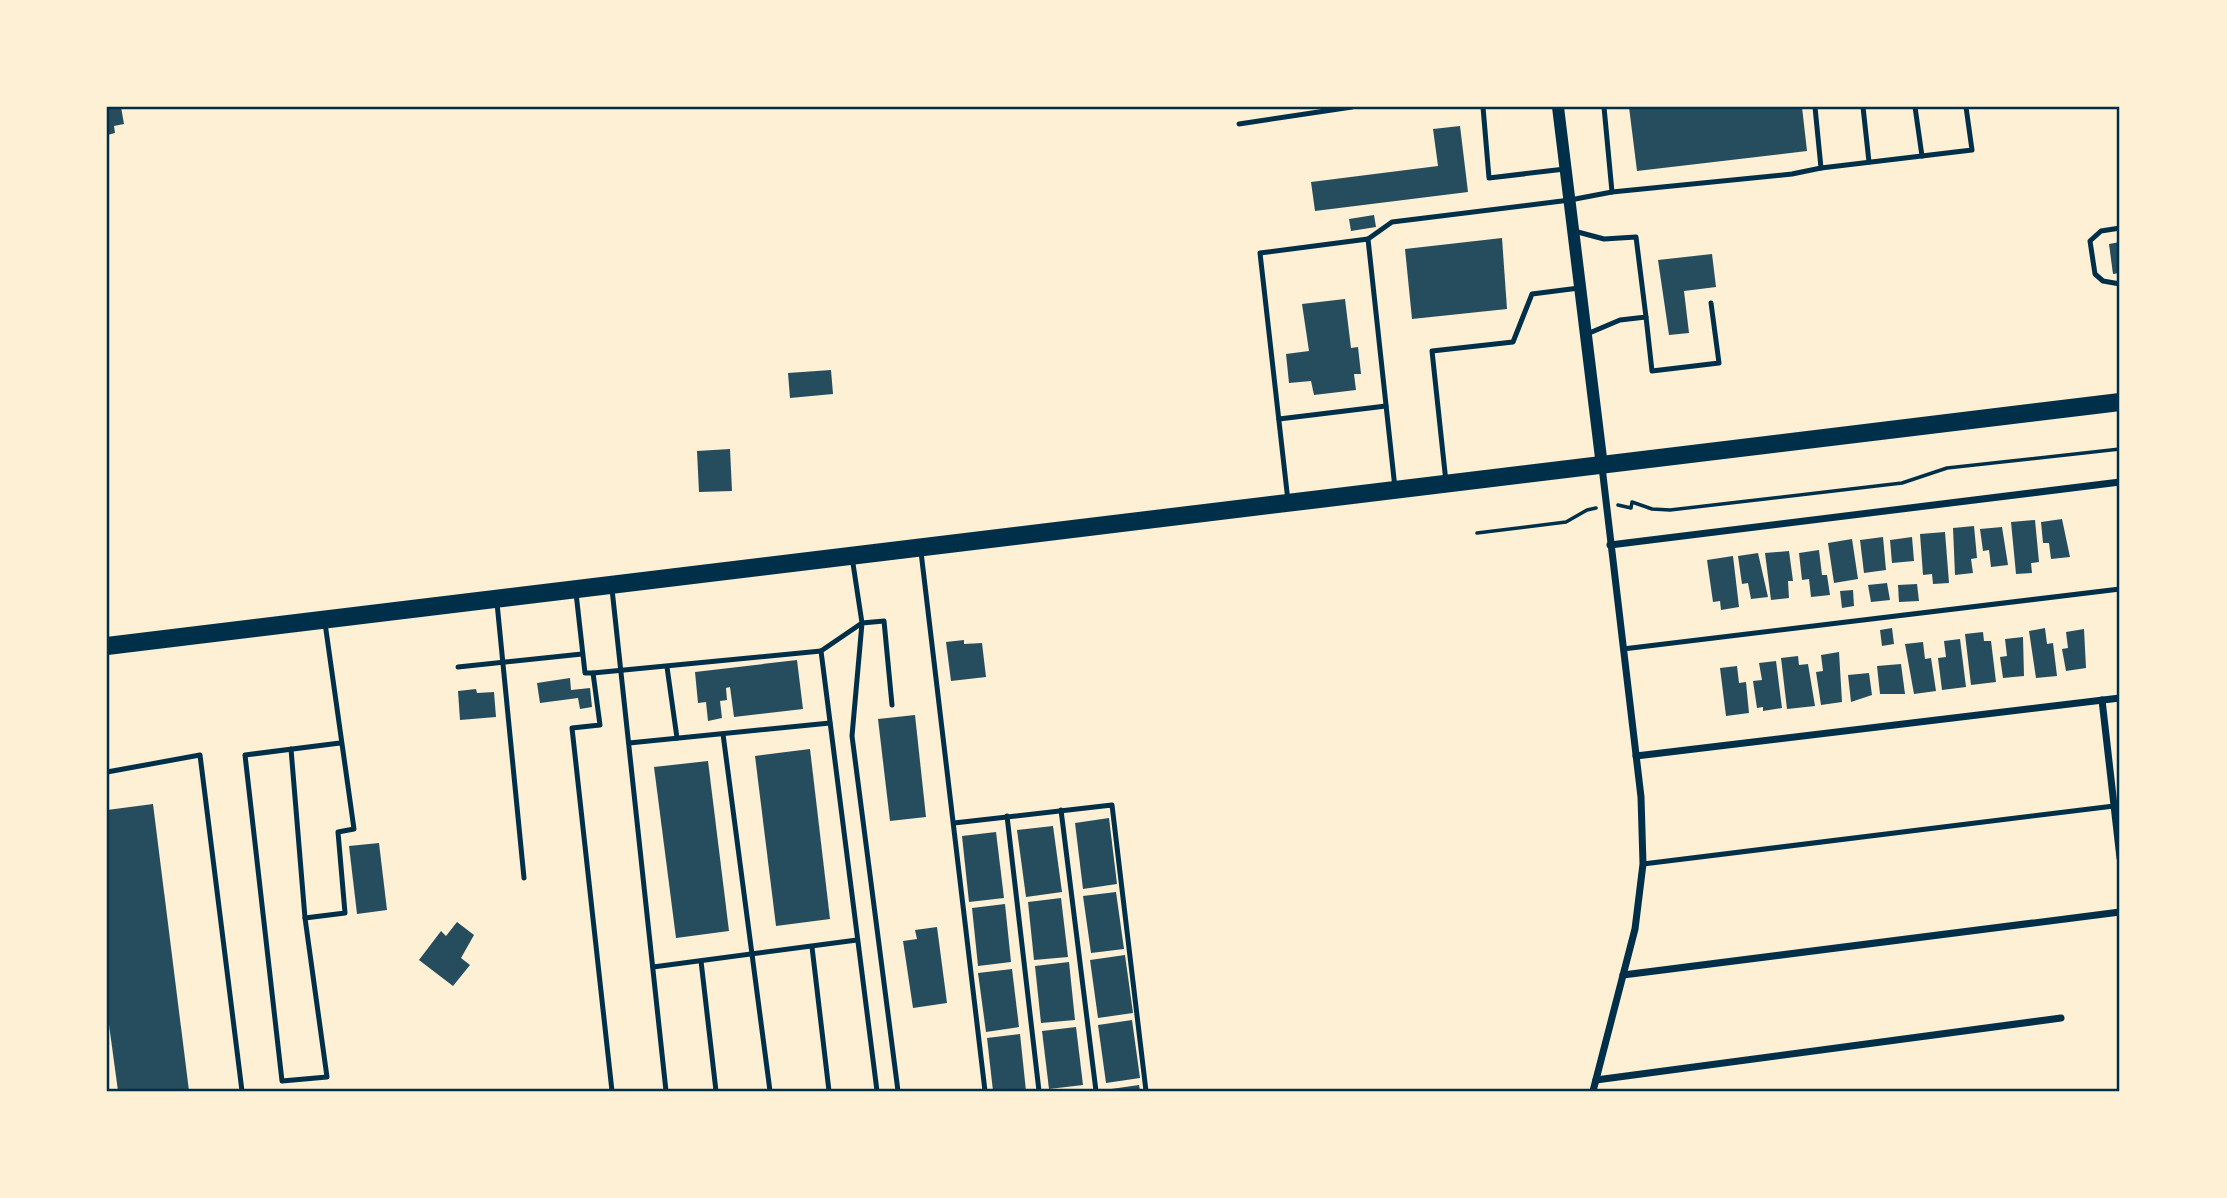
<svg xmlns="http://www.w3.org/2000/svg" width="2227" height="1198" font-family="'PT Serif',serif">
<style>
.building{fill:#264d5e}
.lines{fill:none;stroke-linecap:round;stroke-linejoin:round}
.path{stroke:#003049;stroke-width:3.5}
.service{stroke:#003049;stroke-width:5}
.minor{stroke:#003049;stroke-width:7}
.tertiary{stroke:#003049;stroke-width:12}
.primary{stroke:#003049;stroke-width:18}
.neatline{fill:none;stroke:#003049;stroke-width:2.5}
</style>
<rect width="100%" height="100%" fill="#fdf0d5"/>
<g class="building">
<polygon points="121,107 124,124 114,126 115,133 107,135 107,109"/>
<polygon points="1629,107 1802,107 1807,151 1637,171"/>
<polygon points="1460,126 1468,192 1315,211 1311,182 1438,166 1433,129"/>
<polygon points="1374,215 1376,227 1351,231 1349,219"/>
<polygon points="1502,238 1507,309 1412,319 1405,249"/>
<polygon points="2120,242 2120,273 2113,274 2109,244"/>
<polygon points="1712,254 1716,287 1684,291 1689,333 1669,335 1658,260"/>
<polygon points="1345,299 1351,348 1358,347 1361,374 1354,374 1356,390 1314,395 1311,381 1289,383 1286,354 1309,351 1302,304"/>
<polygon points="831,370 833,394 790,398 788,373"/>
<polygon points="730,449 732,491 699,492 697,451"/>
<polygon points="2062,519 2070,557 2051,559 2049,543 2043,543 2041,522"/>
<polygon points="2035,520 2039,562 2031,563 2032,573 2016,574 2011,522"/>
<polygon points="1974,526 1977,558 1971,559 1973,573 1955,575 1953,528"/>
<polygon points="2002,527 2008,565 1991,567 1989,550 1983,551 1980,529"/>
<polygon points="1945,532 1949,583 1933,584 1932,574 1923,575 1920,534"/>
<polygon points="1883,537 1886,570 1864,573 1860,540"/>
<polygon points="1912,537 1914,561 1892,563 1890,540"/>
<polygon points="1852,539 1858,579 1834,583 1828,543"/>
<polygon points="1819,550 1822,575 1827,575 1830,595 1811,597 1809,579 1802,580 1799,553"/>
<polygon points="1789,551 1793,581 1788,581 1789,598 1771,600 1765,553"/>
<polygon points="1758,553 1768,597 1751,599 1748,583 1742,584 1738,556"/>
<polygon points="1733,556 1739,607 1721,610 1720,601 1713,602 1707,560"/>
<polygon points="1887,583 1890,600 1871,602 1868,585"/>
<polygon points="1917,584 1919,601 1899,602 1898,585"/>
<polygon points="1853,590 1854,606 1842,608 1840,591"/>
<polygon points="1892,628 1894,644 1882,646 1880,630"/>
<polygon points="2045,628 2047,644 2053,643 2057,676 2036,678 2029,631"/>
<polygon points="2084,629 2086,668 2066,671 2062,649 2068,648 2066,632"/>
<polygon points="1983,632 1984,641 1991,641 1996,682 1971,685 1965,634"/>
<polygon points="2023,637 2024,676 2003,678 2000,657 2007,656 2005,639"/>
<polygon points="1960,639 1966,687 1942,690 1938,658 1946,657 1944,641"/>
<polygon points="964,640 964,644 982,643 986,677 951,681 946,642"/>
<polygon points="1923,642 1925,659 1931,658 1936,691 1914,694 1905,644"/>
<polygon points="1839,652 1842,702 1821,705 1816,672 1823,671 1821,655"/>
<polygon points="1798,656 1799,665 1808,664 1815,706 1787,709 1781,658"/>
<polygon points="797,660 803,709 734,717 730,687 726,688 727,700 720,701 722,718 708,721 706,702 698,703 695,672"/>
<polygon points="1776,661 1782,708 1763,711 1763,707 1757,708 1753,681 1762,680 1759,663"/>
<polygon points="1901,664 1905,694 1880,694 1877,666"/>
<polygon points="1737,666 1739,683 1746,682 1749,713 1726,716 1720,668"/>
<polygon points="1869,673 1872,695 1851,702 1848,675"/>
<polygon points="570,678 571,690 590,688 592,707 580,709 578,698 540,703 537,683"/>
<polygon points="476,689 477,693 494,692 496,717 460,720 458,691"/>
<polygon points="915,715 926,817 890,821 878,719"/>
<polygon points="810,749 830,919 776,926 755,756"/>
<polygon points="708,761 729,931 676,938 654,767"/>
<polygon points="153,804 189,1091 118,1091 107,1010 107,810"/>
<polygon points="1109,818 1117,884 1083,889 1075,823"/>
<polygon points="1053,826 1062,892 1026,897 1017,830"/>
<polygon points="996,832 1004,898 969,902 962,836"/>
<polygon points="379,843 387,910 357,914 349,846"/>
<polygon points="1116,892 1124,949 1091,953 1083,896"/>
<polygon points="1061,898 1068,957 1034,960 1028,902"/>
<polygon points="1005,904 1011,962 978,966 972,908"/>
<polygon points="457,922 474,935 461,958 470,965 453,986 419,960 441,931 446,936"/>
<polygon points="937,927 947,1003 913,1008 903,941 917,939 915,930"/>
<polygon points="1125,955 1133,1013 1098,1018 1090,960"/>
<polygon points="1069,962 1075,1020 1041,1023 1035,966"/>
<polygon points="1012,969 1019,1027 986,1032 978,973"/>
<polygon points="1132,1020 1140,1078 1106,1083 1098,1025"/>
<polygon points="1076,1027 1083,1085 1049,1089 1042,1031"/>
<polygon points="1020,1034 1026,1091 993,1091 987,1038"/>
<polygon points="1139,1085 1140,1091 1104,1091 1104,1090"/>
</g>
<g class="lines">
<g class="path">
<polyline points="1618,505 1631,508 1632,502 1652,509 1670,510 1902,483 1947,468 2120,449"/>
<polyline points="1477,533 1566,522 1587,510 1596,508"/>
</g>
<g class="service">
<polyline points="1483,107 1489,178 1565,169"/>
<polyline points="1863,107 1869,162"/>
<polyline points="1915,107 1922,156"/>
<polyline points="1239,124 1352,107"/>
<polyline points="1821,168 1972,150 1966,107"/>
<polyline points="1612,192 1792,174 1821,168 1815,107"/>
<polyline points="2120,228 2101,231 2090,241 2095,274 2103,281 2120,284"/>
<polyline points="1574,231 1604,239 1636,237 1646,317 1620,320 1587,334"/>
<polyline points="1368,239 1392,222 1570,200 1612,192 1604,107"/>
<polyline points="1646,317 1652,371 1719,363 1711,303"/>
<polyline points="1279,419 1386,406"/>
<polyline points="1446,482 1432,351 1513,342 1532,294 1579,288"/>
<polyline points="1288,501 1260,253 1368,239 1395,488"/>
<polyline points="921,552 985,1091"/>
<polyline points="852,557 862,623 821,651 877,1091"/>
<polyline points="612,589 666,1091"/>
<polyline points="576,593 585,673 593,673 600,725 572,728 612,1091"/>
<polyline points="497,603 524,878"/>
<polyline points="325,623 354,829 338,832 345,913 305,918 327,1077 282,1081 245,755 340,743"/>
<polyline points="1623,649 2120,589"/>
<polyline points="458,667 582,654"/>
<polyline points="667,667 677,738"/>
<polyline points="593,673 821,651"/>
<polyline points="892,705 884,621 862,623 852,736 898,1091"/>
<polyline points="723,734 770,1091"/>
<polyline points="629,743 830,723"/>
<polyline points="291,749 305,918"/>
<polyline points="107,772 200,755 242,1091"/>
<polyline points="1061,810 1096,1091"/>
<polyline points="1007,816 1039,1091"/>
<polyline points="954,823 1112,805 1146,1091"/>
<polyline points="1643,864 2114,806"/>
<polyline points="812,947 829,1091"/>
<polyline points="701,961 716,1091"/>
<polyline points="653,967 857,940"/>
</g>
<g class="minor">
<polyline points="1610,545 2120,482"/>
<polyline points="2102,700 2120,858"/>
<polyline points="1636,756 2120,698"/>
<polyline points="1623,975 2120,912"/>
<polyline points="1596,1080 2061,1018"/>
<polyline points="1593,1091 1635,929 1643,864 1641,797 1602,467"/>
</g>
<polyline class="tertiary" points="1558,107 1602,466"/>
<polyline class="primary" points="107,646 2120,402"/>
</g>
<rect width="2227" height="1198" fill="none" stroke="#fdf0d5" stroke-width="217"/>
<rect x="108" y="108" width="2010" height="982" class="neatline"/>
</svg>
